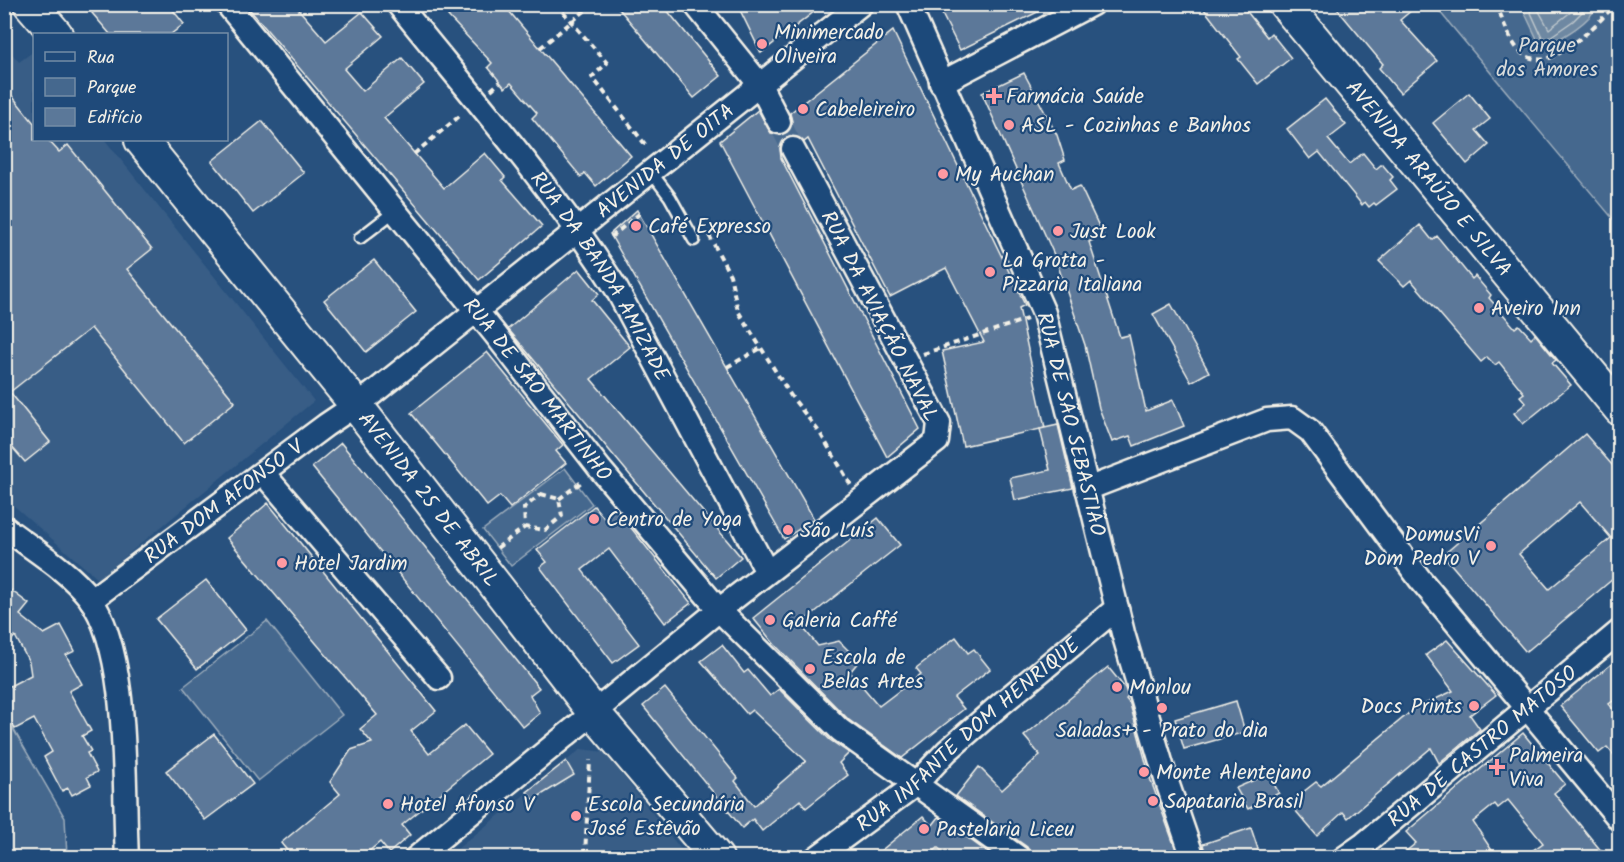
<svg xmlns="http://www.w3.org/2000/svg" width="1624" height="862" font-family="Kalam,sans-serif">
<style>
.built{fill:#375d86}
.green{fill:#45688e;stroke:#9cacbb;stroke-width:1.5}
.water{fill:#6e88a2;stroke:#a4b2be;stroke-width:1.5}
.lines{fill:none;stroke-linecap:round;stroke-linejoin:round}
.shore{stroke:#bec7cc;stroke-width:1.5}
.building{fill:#5b7899;stroke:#f4f1e8;stroke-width:1.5;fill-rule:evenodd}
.street-tunnel{stroke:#47698e;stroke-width:22;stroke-dasharray:22 11;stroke-linecap:butt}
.lane-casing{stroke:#f4f1e8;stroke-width:15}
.street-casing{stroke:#f4f1e8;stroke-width:27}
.secondary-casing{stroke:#f4f1e8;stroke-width:36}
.path{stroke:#f4f1e8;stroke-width:4;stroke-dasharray:6 4.5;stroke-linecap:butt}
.lane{stroke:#1f4a7a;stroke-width:10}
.street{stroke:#1f4a7a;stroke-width:22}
.secondary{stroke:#1f4a7a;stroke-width:32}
.poi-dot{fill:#ff9aa2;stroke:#1f4a7a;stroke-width:2}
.labels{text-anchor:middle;stroke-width:4.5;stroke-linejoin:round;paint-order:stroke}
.poi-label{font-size:21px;fill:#f4f1e8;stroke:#1f4a7a;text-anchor:start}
.park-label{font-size:21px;fill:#dadcda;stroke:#1f4a7a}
.street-label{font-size:21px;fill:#f4f1e8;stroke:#1f4a7a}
</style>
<rect width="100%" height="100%" fill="#28517e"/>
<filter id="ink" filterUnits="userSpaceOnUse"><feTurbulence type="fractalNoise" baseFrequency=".0167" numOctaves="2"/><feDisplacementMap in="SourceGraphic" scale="12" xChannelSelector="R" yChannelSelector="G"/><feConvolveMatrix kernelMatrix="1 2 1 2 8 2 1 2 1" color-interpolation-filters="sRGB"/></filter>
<g filter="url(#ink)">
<g class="built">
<polygon points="4,44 19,62 34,51 34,140 105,140 314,401 98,579 5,498"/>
<polygon points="581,749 604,752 687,857 446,858"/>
</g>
<g class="green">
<polygon points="1434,5 1619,5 1619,226"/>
<polygon points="565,468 592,504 511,566 483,530"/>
<polygon points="267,621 342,715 258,781 183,687"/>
<polygon points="4,713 65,818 67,857 5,857"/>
</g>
<path class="water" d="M1521,5H1597C1591,22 1563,37 1548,45L1539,43Z"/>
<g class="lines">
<g class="shore">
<polyline points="1527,4 1542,37 1547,39 1573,21 1590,4"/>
<polyline points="1535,4 1549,29 1581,4"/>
</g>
</g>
<g class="building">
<polygon points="102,4 168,4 184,24 171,34 110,34 92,13"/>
<polygon points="245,4 294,4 326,41 362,12 383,36 344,69 363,91 402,58 424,84 384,118 444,188 485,153 505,177 502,180 542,226 479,280"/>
<polygon points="446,4 503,4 631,156 596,186 585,173 581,177 532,118 537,113 511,83 505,88 488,67 492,63 448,16 452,12"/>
<polygon points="615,4 662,4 721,76 694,98"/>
<polygon points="737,4 776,5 824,4 761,53"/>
<polygon points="937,4 1054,4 960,50"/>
<polygon points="1200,4 1241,4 1267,37 1271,33 1291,58 1258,84 1238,59 1241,57"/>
<polygon points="1333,4 1419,4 1400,20 1437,61 1400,93 1379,68 1383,64"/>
<polygon points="893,31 1025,305 1019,308 1045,428 963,446 942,351 984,342 946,268 890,297 808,139 804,142 794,136 787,137 780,148 781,158 920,429 887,457 720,141 758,110 771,133 786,134 792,123 790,113"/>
<polygon points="1024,73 1057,135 1065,160 1059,163 1071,190 1080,186 1103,235 1089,242 1120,337 1129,335 1146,411 1173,400 1184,426 1134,446 1130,436 1112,442 1099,408 1085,345 1055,257 982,93"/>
<polygon points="4,86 34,123 34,140 48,140 59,152 68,145 152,249 127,269 235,402 184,443 91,328 10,392 50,442 25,462 4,438"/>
<polygon points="1469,93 1490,119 1476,130 1489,145 1467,164 1433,123"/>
<polygon points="1325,99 1346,125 1328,139 1349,164 1363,153 1376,169 1382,164 1393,177 1390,180 1397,189 1376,205 1374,203 1369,207 1365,202 1362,205 1319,152 1310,159 1287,129"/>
<polygon points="262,121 304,173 253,213 212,161"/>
<polygon points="637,210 814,519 784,539 610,234"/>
<polygon points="1420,225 1432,240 1437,236 1472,279 1475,276 1491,295 1489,298 1515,328 1519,325 1531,338 1535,334 1556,360 1552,363 1571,385 1523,424 1514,413 1526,403 1520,396 1524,393 1499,362 1495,365 1487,357 1481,362 1411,280 1404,286 1379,261"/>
<polygon points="374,260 416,312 366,352 324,300"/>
<polygon points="579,269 599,294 592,300 630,347 591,379 741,557 716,578 508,329"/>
<polygon points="1171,304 1209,372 1191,382 1153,314"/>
<polygon points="487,352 563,445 556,451 566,463 510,508 500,496 487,506 411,413"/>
<polygon points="1058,425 1073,488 1015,500 1010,478 1050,470 1040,429"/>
<path d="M1585,434L1620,474V573L1526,652L1443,555ZM1580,502L1611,538L1549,589L1519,554Z"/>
<polygon points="341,443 539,688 530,695 540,713 523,727 312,467"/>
<polygon points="268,503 436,711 411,731 429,754 465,725 489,754 402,825 410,835 389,853 380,842 361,858 293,858 281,843 340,794 330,782 351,750 372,743 360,729 377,715 227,538"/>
<polygon points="594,506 604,518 616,509 691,603 665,623 609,549 582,570 639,644 613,663 540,567 547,562 537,550"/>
<polygon points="878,518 900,545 800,624 818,646 839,641 859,661 850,672 879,706 921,674 916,668 956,637 968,653 974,649 990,669 954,697 964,709 902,758 849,720 775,645 753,618"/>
<polygon points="206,580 246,630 197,669 156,619"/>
<polygon points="4,585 29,604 20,615 44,634 61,625 75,651 66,655 82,684 69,691 91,731 82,736 91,751 87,753 97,772 87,777 91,785 72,795 68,788 62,791 44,757 52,752 34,719 15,729 4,711 4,689 31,675 29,662 15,636 4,649"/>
<polygon points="1447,640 1496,695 1470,715 1480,729 1439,763 1431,748 1348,818 1343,812 1317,836 1289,803 1316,782 1321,786 1414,709 1453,691 1426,655"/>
<polygon points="722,645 744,673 748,670 770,696 779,689 830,740 849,753 839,763 848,775 806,808 800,800 762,831 753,819 742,828 643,706 665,688 738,778 735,781 754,806 806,761 752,710 747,714 701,661"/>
<polygon points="1620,657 1620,696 1609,704 1620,717 1620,762 1607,747 1599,753 1560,706"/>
<polygon points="1108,667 1125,688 1128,697 1126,699 1130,704 1151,781 1179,858 1032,858 1027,847 956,796 979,767 1002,790 1040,755 1024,736"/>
<polygon points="1236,701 1245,732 1184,749 1175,719"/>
<polygon points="1523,733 1565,784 1554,793 1607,858 1522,858 1543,843 1508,800 1498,808 1495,804 1473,822 1497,858 1398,858 1416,843 1406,832"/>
<polygon points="214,734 253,784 205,820 166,771"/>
<polygon points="566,761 574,775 533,800 527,792"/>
<polygon points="1268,774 1279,793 1248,809 1236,788"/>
<polygon points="923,816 932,826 939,817 995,858 951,858 938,848 926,858 872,858"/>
<polygon points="1251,828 1261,858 1206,858 1203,844"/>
</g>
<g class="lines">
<polyline class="street-tunnel" points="779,122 793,149"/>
<g class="lane-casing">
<g id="lane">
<polyline points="651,172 670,197 694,240"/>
<polyline points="360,238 395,211"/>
</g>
</g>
<g class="street-casing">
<g id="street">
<path id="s1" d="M227,4L495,334L600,469L719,610L840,730L1019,858"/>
<path id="s2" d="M398,4C473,97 552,187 616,288L767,572"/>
<polyline points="695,4 760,85 779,122"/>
<path id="s3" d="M908,4L1044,313L1123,633L1166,779L1193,858"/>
<polyline points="941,83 1092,4"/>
<polyline points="263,473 439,678"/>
<polyline points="1087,489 1267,420 1292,418 1310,431 1419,578 1620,820"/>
<path d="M4,527C32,549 67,569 89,597C131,653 123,788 127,858"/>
<path id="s4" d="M91,600L326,425L372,394L861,4"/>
<polyline points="416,858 719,610 937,441 939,423 793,149"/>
<path id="s5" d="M816,858L915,785L947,751L1001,704L1117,608"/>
<path id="s6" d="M1344,858L1364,844L1620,631"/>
</g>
</g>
<g class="secondary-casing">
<g id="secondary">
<polyline points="30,4 56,34"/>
<path id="s7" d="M1285,4L1620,409"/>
<path id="s8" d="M141,140L356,405L595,714L717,858"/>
</g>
</g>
<g class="path">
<polyline points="556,4 607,63 592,77 648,148"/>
<path d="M1496,4C1503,19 1510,45 1523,54C1530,59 1540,61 1549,58C1566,53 1605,19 1614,4"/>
<polyline points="297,7 300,4"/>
<polyline points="540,48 593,4"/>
<polyline points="491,90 500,82"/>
<polyline points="414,154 462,114"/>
<polyline points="709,235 730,275 738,311 791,396 820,433 851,485"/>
<polyline points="611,237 639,214"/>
<polyline points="923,354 1027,319"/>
<polyline points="727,367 761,348"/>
<polygon points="541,494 559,499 562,516 545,530 525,527 524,508"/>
<polyline points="559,499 584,480"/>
<polyline points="497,548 525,527"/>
<polyline points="585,855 590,760"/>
<polyline points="506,858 540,853 592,858"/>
</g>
<use href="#lane" class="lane"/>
<use href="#street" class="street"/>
<use href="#secondary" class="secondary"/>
</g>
</g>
<g class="poi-dot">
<circle cx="762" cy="44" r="6"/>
<path d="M991 87h6v6h6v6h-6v6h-6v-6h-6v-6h6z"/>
<circle cx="803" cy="109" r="6"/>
<circle cx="1009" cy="125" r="6"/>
<circle cx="943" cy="174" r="6"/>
<circle cx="636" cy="226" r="6"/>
<circle cx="1058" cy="231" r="6"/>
<circle cx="990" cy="272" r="6"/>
<circle cx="1479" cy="308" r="6"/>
<circle cx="594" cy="519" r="6"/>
<circle cx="788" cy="530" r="6"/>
<circle cx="1491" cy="546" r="6"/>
<circle cx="282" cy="563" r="6"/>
<circle cx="770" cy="620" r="6"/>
<circle cx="810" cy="669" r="6"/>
<circle cx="1117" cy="687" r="6"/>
<circle cx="1474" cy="706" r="6"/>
<circle cx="1162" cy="708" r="6"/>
<path d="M1494 758h6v6h6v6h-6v6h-6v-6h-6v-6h6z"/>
<circle cx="1144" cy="772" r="6"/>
<circle cx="1153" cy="801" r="6"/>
<circle cx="388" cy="804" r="6"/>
<circle cx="576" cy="816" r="6"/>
<circle cx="924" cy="829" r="6"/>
</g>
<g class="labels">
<g class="poi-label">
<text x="774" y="39">Minimercado<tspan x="774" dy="24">Oliveira</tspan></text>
<text x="1006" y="103">Farmácia Saúde</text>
<text x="815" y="116">Cabeleireiro</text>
<text x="1021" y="132">ASL - Cozinhas e Banhos</text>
<text x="955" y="181">My Auchan</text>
<text x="648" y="233">Café Expresso</text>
<text x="1070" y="238">Just Look</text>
<text x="1002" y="267">La Grotta -<tspan x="1002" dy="24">Pizzaria Italiana</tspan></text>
<text x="1491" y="315">Aveiro Inn</text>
<text x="606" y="526">Centro de Yoga</text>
<text x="800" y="537">São Luís</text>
<text x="1479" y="541" text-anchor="end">DomusVi<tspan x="1479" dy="24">Dom Pedro V</tspan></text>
<text x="294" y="570">Hotel Jardim</text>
<text x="782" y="627">Galeria Caffé</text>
<text x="822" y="664">Escola de<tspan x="822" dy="24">Belas Artes</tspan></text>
<text x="1129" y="694">Monlou</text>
<text x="1462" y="713" text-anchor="end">Docs Prints</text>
<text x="1162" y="737" text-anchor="middle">Saladas+ - Prato do dia</text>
<text x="1509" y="762">Palmeira<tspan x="1509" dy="24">Viva</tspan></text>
<text x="1156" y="779">Monte Alentejano</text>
<text x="1165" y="808">Sapataria Brasil</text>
<text x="400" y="811">Hotel Afonso V</text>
<text x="588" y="811">Escola Secundária<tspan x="588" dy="24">José Estêvão</tspan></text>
<text x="936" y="836">Pastelaria Liceu</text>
</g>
<g class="park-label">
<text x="1547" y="52">Parque<tspan x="1547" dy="24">dos Amores</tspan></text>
</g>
<g class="street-label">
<text dy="7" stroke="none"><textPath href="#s4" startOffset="723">AVENIDA DE OITA</textPath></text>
<text dy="7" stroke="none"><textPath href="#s7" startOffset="226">AVENIDA ARAÚJO E SILVA</textPath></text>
<text dy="7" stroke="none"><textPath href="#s2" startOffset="340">RUA DA BANDA AMIZADE</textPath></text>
<text transform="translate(880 316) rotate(63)" y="7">RUA DA AVIAÇÃO NAVAL</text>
<text dy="7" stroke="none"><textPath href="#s1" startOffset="495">RUA DE SÃO MARTINHO</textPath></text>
<text dy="7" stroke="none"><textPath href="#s3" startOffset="452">RUA DE SÃO SEBASTIÃO</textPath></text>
<text dy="7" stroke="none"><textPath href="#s8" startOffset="460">AVENIDA 25 DE ABRIL</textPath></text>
<text dy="7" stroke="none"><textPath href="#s4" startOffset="165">RUA DOM AFONSO V</textPath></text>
<text dy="7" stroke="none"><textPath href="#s5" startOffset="196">RUA INFANTE DOM HENRIQUE</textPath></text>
<text dy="7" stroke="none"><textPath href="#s6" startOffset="178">RUA DE CASTRO MATOSO</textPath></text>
</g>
</g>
<rect width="1624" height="862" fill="none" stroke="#1f4a7a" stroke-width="24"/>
<rect x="12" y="12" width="1600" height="838" fill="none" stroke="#f4f1e8" stroke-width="2" filter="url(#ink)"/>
<rect x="33" y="33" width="195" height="108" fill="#1f4a7a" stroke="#748da6" stroke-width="1.5"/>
<rect x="45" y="52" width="30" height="9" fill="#1f4a7a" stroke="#748da6" stroke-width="1.5"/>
<text x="87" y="63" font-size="18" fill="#f4f1e8">Rua</text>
<rect x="45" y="78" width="30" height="18" fill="#45688e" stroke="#748da6" stroke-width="1.5"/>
<text x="87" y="93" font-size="18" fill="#f4f1e8">Parque</text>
<rect x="45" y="108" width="30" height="18" fill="#5b7899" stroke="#748da6" stroke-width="1.5"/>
<text x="87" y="123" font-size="18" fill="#f4f1e8">Edifício</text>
</svg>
